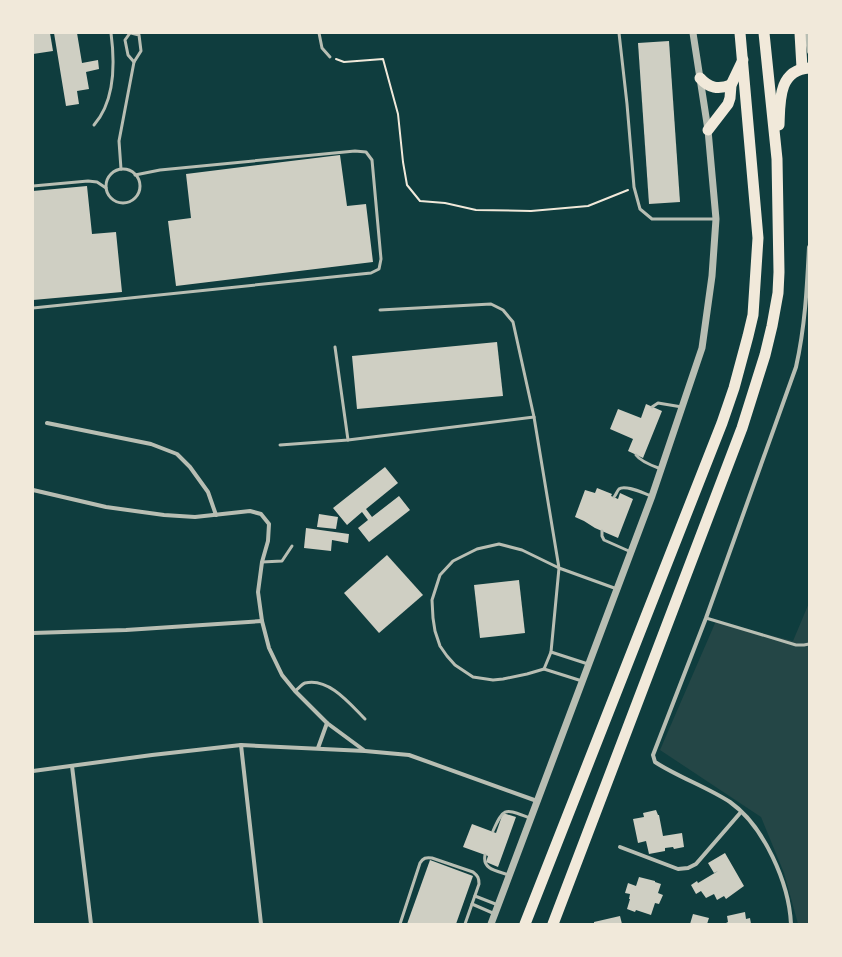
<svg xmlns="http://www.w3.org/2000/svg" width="842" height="957" font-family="'Fira Sans Condensed',sans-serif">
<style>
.green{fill:#244646}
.building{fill:#cfcfc3}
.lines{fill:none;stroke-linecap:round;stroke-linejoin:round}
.path{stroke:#f1e9da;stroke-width:2}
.service{stroke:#b8beb3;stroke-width:3}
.minor{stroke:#b8beb3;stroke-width:4}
.tertiary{stroke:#b8beb3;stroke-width:7}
.trunk{stroke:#f1e9da;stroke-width:11}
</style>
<rect width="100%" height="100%" fill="#0f3d3e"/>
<polygon class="green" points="809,603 809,924 798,924 784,873 761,817 660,750 716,621 793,641"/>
<g class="building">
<polygon points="33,33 50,33 53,51 33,54"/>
<polygon points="54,33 77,33 82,63 98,60 99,69 86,72 89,89 77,91 79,104 66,106"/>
<polygon points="669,41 680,202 649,204 638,43"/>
<polygon points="340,155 347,206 366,204 373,262 176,286 168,221 191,218 186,174"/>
<polygon points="87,186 92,234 116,232 122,292 33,300 33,191"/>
<polygon points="497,342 503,396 357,409 352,356"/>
<polygon points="646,404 662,411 643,458 628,451 633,439 610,429 618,409 641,418"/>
<polygon points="385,467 398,483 366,509 372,517 399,496 410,510 369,542 358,528 368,520 362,512 347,525 333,508"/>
<polygon points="597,488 612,494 611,496 618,499 620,493 633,499 618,538 595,528 584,521 575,517 585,490 595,493"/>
<polygon points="319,514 338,517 336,529 317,527"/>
<polygon points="306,528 349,534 348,543 332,540 331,551 304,548"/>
<polygon points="387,555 423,595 379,633 344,593"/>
<polygon points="519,580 525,633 480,638 474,585"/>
<polygon points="656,810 658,815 659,815 663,836 682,833 684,847 674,849 673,847 665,848 665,851 649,854 646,841 638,843 633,819 644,817 643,813"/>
<polygon points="503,813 516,817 498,867 486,862 488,856 463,847 472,824 496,833"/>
<polygon points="725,853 744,886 726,899 724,896 717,900 714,894 706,898 701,891 696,894 691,885 697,881 698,883 718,871 714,873 708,863"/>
<polygon points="430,860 473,876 456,924 407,924"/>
<polygon points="639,877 655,881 655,882 661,884 658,893 663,895 659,904 655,903 651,915 636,910 635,912 627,909 630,899 629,899 630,894 625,893 628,883 636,886"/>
<polygon points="745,912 746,919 750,918 751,924 724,924 728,922 727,916"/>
<polygon points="693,914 709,918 707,924 690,924"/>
<polygon points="620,916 622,924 594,924 594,922"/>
</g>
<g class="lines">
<polyline class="path" points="336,59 344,62 383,59 398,114 403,162 407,185 420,201 445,203 476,210 531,211 588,206 628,190"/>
<g class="service">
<polyline points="130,33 125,40 128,55 134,62"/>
<polyline points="319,33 322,48 330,57"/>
<polyline points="619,33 627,104 634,187 640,209 652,219 715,219"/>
<path d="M94,125C115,101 115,63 111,33"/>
<polyline points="121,169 119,141 134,62 141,51 139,35 131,33"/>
<circle cx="123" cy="186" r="17"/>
<polyline points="33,186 88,181 97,182 106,188"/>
<polyline points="33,308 371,273 379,269 381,259 372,160 366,152 355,151 160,170 135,175"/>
<polyline points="380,310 491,304 503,310 513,322 534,417 559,568 617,589"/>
<polyline points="335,347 348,440"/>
<polyline points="652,407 658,403 682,407"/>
<polyline points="280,445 348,440 534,417"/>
<path d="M636,455C641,462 653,466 661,469"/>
<path d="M614,497C616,495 617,491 619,489C625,484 645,494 652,496"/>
<polyline points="602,531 602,536 604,540 631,552"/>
<polyline points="262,562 282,561 292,546"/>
<polyline points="706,618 796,645 804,645 809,644"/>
<polyline points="544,669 551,652"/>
<polyline points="582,681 544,669 527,674 503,679 493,680 473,677 455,665 447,656 440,646 435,631 433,618 432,600 440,575 453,561 477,549 499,544 522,550 559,568 551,652 588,664"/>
<path d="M295,691C298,689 302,684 305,683C329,677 351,705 365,719"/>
<path d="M493,831C504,806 505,809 530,818"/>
<path d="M485,855C482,870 498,871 509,875"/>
<polyline points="475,896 498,905"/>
<polyline points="472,904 495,914"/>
<path d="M400,924L420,863C423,858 426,857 432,858L473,872C478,876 479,878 479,884L465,924"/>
</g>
<g class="minor">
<polyline points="806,33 809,52"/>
<polyline points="47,423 151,444 177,454 190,467 208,492 216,515"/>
<polyline points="33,490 106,507 164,515 195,517 250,511 261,514 269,524 268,541 262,562 258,592 262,621 269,648 282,675 295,691 327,723 365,751"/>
<polyline points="33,633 126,630 262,621"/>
<polyline points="241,745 261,924"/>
<polyline points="318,748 327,723"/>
<polyline points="72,766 91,924"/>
<polyline points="33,771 152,755 241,745 365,751 409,755 537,801"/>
<polyline points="620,847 678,869 688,868 696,864 741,812"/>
<path d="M791,924C789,883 764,826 730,802C707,787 678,777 655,762L653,755L706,618L796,367C805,327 807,288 809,247"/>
</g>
<polyline class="tertiary" points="491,924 652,496 702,348 712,276 716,219 708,130 693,33"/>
<g class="trunk">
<polyline points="800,33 802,68"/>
<path d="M700,78C709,88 718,90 731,85"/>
<path d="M779,125C780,102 778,70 809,68"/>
<polyline points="708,130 728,104 730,98 731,85 743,60"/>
<polyline points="525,924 722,423 734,388 748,336 753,315 758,238 740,33"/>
<polyline points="553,924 742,428 765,355 772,326 778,293 779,272 777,159 764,33"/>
</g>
</g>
<rect width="842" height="957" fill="none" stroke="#f1e9da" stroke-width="68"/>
</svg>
